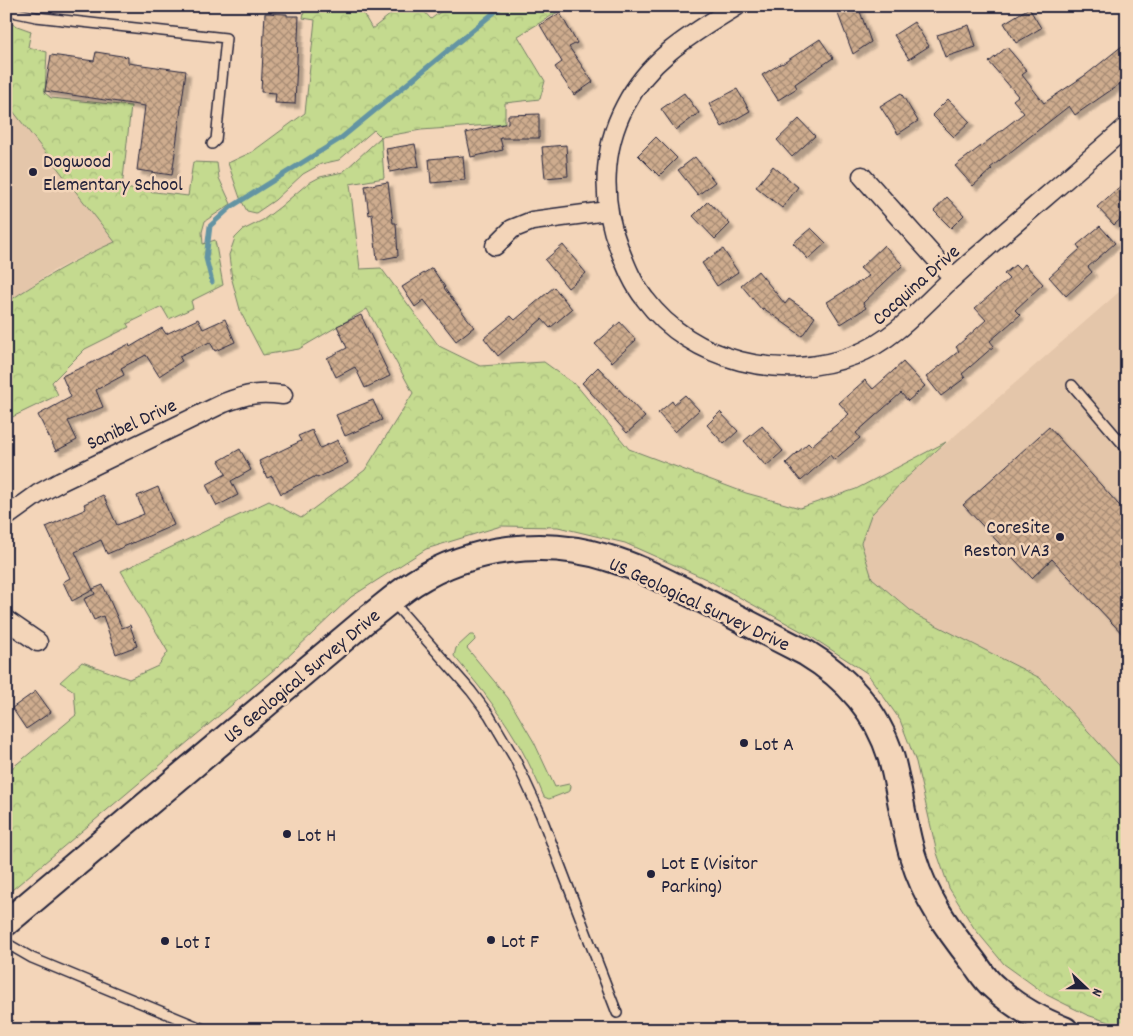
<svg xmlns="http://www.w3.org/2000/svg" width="1133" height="1036" font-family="Dekko,sans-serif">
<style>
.built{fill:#e4c6aa}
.grass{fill:#c4da8f;stroke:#737e65}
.forest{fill:url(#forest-crowns);stroke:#737e65}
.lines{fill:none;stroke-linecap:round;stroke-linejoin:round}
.stream{stroke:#6394a3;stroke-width:5}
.building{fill:url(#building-cross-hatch);stroke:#22223b;filter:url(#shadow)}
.lane-casing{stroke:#22223b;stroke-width:12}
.street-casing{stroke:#22223b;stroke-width:21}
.secondary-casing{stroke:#22223b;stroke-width:29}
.lane{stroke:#f3d5b9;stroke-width:9}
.street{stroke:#f3d5b9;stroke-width:18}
.secondary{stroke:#f3d5b9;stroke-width:25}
.poi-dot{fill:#22223b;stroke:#f3d5b9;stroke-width:2}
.labels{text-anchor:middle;stroke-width:5;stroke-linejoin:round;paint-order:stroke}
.poi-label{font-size:20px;fill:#22223b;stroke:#f3d5b9;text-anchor:start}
.street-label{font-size:20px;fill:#22223b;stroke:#f3d5b9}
</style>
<defs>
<pattern id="forest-crowns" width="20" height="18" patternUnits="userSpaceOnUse" patternTransform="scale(1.25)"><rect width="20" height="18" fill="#c4da8f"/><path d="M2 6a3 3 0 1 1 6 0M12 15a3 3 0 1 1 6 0" fill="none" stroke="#a8bb7c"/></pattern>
<pattern id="building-cross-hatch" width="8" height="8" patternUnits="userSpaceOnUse" patternTransform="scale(1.25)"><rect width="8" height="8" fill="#ceac8e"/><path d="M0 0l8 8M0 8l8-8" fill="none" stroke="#a78c75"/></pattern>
<filter id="shadow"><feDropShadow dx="4.5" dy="4.5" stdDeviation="1" flood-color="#0004"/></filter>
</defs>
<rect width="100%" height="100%" fill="#f3d5b9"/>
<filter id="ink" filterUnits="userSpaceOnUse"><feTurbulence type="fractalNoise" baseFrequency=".02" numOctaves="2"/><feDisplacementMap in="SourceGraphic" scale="10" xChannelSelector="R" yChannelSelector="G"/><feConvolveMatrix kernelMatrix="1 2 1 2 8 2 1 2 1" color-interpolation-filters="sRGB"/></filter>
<g filter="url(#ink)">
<g class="built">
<polygon points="6,102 115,242 84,255 53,271 6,303"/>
<polygon points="1127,285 1127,774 1040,678 916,615 872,578 861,542 871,515 902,482"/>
</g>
<path class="grass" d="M470,635H474L475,640L467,648L508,698L534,742L555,787L569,784L571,786L570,791L549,799L544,797C531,765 514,733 493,705C481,688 467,672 454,656L456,648Z"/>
<g class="forest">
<polygon points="305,6 359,6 372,29 401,6 419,6 431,19 448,6 559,6 561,10 518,36 545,81 540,99 505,103 505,124 421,130 381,137 384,178 350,184 360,269 381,268 439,346 480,366 544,362 577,386 629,449 746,493 800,508 856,489 946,442 902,482 871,515 861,543 872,578 916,615 1040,678 1127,774 1127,1028 1087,1015 1047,995 1004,964 974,928 949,888 937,853 916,762 900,720 867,673 810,636 706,579 625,543 558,527 501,526 426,549 351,597 277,667 6,895 6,773 76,715 74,691 60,682 82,662 129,679 158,666 168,652 121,571 269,501 301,518 365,470 413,393 367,309 299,349 263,355 241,313 232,280 229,255 235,238 243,230 263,220 280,207 307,184 320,177 343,172 381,137 374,130 339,160 321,164 303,174 275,200 256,213 247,211 240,198 228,163 252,152 305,113 315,20 303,18"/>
<path d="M6,22L31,31L28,47L47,52L45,93L51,98L131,106L122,188L188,196L193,162L217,163L219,178L231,204L205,221L202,232L203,244L215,240L223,285L191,301L193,308L169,319L162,307L127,324L129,327L85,349L52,382L58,395L6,420V303C42,279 75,259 115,242L6,102Z"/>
</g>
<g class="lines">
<polyline class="stream" points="212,282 206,258 210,226 231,207 340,139 502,6"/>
</g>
<g class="building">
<polygon points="835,6 858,6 871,42 853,54"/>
<polygon points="1029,8 1041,28 1016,43 1004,23"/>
<polygon points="265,13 287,14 287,16 299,16 295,104 275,103 276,93 261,92"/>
<polygon points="560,13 577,43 569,47 593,82 574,95 555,67 562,62 540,25"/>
<polygon points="914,22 929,46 909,59 894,35"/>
<polygon points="969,25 976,47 945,57 937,35"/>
<polygon points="820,39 833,58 795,84 797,88 778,100 762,75 782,63 782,64"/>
<polygon points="1127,42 1127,79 1075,115 1069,106 990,168 992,169 973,186 955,166 1024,113 1013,100 1018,96 989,62 1007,47 1027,71 1022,75 1044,103 1087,74"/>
<polygon points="96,52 128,57 128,63 186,71 172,175 137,170 145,106 45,91 51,55 94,61"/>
<polygon points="737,89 750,111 722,127 709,104"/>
<polygon points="684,93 699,113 676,130 661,109"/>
<polygon points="901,93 918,121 898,134 880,106"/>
<polygon points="948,99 970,122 954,137 932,115"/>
<polygon points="539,114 539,138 500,138 503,150 471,157 466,133 508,123 508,115"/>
<polygon points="799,119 815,136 792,157 777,140"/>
<polygon points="656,137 677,158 659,176 638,155"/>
<polygon points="415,144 419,166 390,172 386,149"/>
<polygon points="566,145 568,176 545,178 542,147"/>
<polygon points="463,156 465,180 431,183 429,159"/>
<polygon points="695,157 715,182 698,195 678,170"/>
<polygon points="773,166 798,187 782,208 756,187"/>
<polygon points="1127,180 1127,213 1114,225 1097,207"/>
<polygon points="388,182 393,223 396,223 398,256 377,260 372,214 369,215 365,186"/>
<polygon points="947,197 964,215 951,228 934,211"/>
<polygon points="708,201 730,224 715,239 693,216"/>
<polygon points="1100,226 1115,243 1088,267 1092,272 1066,296 1049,277 1080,249 1077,245"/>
<polygon points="811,228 826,243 808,259 793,243"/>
<polygon points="563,245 586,273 568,288 545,260"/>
<polygon points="884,245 903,265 863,303 866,308 841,324 827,302 869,276 860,268"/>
<polygon points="723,249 738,272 717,286 702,263"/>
<polygon points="1025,264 1043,284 1015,310 1020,315 990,341 994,346 962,374 965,378 941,396 926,377 959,351 956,347 986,320 975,308 1009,279 1004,274 1015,265 1019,269"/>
<polygon points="432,268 445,287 444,288 474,327 456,341 424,300 415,307 402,287"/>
<polygon points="758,271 785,304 789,299 815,317 802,336 763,308 762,310 741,285"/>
<polygon points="554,287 572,309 550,328 542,319 498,356 484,338 511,316 515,320"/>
<polygon points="361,315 390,376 365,388 355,367 336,377 327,358 347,348 337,326"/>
<polygon points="198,319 203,329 225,319 235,342 215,351 210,342 179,356 182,361 159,376 146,355 121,368 124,375 96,390 103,407 68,421 77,440 56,451 38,415 71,397 62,376 87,365 129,344 130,347 162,328 166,334"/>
<polygon points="620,322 636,340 612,362 595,344"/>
<polygon points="903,362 925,386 908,401 901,393 856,433 860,438 834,460 830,455 801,481 786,463 808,443 811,446 849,414 839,403 865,380 873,389"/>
<polygon points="598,367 645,417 627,433 582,383"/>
<polygon points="685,395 699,410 675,432 658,413 672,401 674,404"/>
<polygon points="373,400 382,420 345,436 336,415"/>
<polygon points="720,412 738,431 724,444 707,425"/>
<polygon points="762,426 783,451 766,466 744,441"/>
<polygon points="1049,427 1127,514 1127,639 1052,559 1032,578 963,505"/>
<polygon points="312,430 320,448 338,440 348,463 317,478 316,476 281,494 272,476 267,478 259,461 301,441 298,436"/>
<polygon points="240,449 251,470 231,481 238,495 217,506 206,485 226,474 219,461"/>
<polygon points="158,487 174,525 107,554 101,540 75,552 93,590 72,601 63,582 70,578 46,527 86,509 84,504 103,495 117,525 144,514 137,496"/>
<polygon points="103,585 122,628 130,625 137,646 116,654 103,616 94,620 84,599 95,594 93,589"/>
<polygon points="36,691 51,712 26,729 12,708"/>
</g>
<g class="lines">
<g class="lane-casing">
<g id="lane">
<polyline points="6,8 17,13 36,17 226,38 216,140 212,144"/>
<polyline points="1072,385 1127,449"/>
<polyline points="392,601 471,691 489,715 515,759 540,813 617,1013"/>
<polyline points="6,943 32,958 206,1030"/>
</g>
</g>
<g class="street-casing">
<g id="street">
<path d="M737,6C692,34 650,57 625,106C602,149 601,203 619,248C626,266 633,284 645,299C692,362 783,383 855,355C896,339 923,305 955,276C1012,225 1070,177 1127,126"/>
<polyline points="862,176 953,278"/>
<polyline points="495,246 512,229 532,221 607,211"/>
<path d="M6,517L38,494L60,482L224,403C247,394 259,392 283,395"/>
<polyline points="6,620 38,642"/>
</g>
</g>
<g class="secondary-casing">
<path id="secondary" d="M6,923L366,620C382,608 397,594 414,583C470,547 545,538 608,558C639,567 666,582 695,596C732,615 769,634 806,653C846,677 877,712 891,757C900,789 903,824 913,857C925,897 947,928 973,961C980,970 985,980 994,987C1014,1006 1040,1020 1065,1030"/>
</g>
<use href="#lane" class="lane"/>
<use href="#street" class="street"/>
<use href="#secondary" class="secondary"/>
</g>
</g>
<g class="poi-dot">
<circle cx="33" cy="172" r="5"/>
<circle cx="1060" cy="537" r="5"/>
<circle cx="744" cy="743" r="5"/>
<circle cx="287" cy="834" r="5"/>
<circle cx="651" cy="874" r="5"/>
<circle cx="491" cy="940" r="5"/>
<circle cx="165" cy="941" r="5"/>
</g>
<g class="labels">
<g class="poi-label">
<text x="43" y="167">Dogwood<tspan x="43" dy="23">Elementary School</tspan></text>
<text x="1050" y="533" text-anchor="end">CoreSite<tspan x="1050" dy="23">Reston VA3</tspan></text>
<text x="754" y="750">Lot A</text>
<text x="297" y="841">Lot H</text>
<text x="661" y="869">Lot E (Visitor<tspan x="661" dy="23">Parking)</tspan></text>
<text x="501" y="947">Lot F</text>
<text x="175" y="948">Lot I</text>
</g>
<g class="street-label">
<text transform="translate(915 284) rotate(-42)" y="7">Cocquina Drive</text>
<text transform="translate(131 423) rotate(-25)" y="7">Sanibel Drive</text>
<text transform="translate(700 603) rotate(25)" y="7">US Geological Survey Drive</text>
<text transform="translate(301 675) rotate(-40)" y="7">US Geological Survey Drive</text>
</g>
</g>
<rect width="1133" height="1036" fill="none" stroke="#f3d5b9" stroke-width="25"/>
<rect x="12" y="12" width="1108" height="1011" fill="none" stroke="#22223b" stroke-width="2" filter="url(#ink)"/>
<g transform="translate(1086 988) rotate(112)" stroke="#f3d5b9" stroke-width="4" paint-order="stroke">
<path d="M0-4L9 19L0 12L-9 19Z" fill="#22223b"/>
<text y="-8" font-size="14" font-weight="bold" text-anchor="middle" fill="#22223b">N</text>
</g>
</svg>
